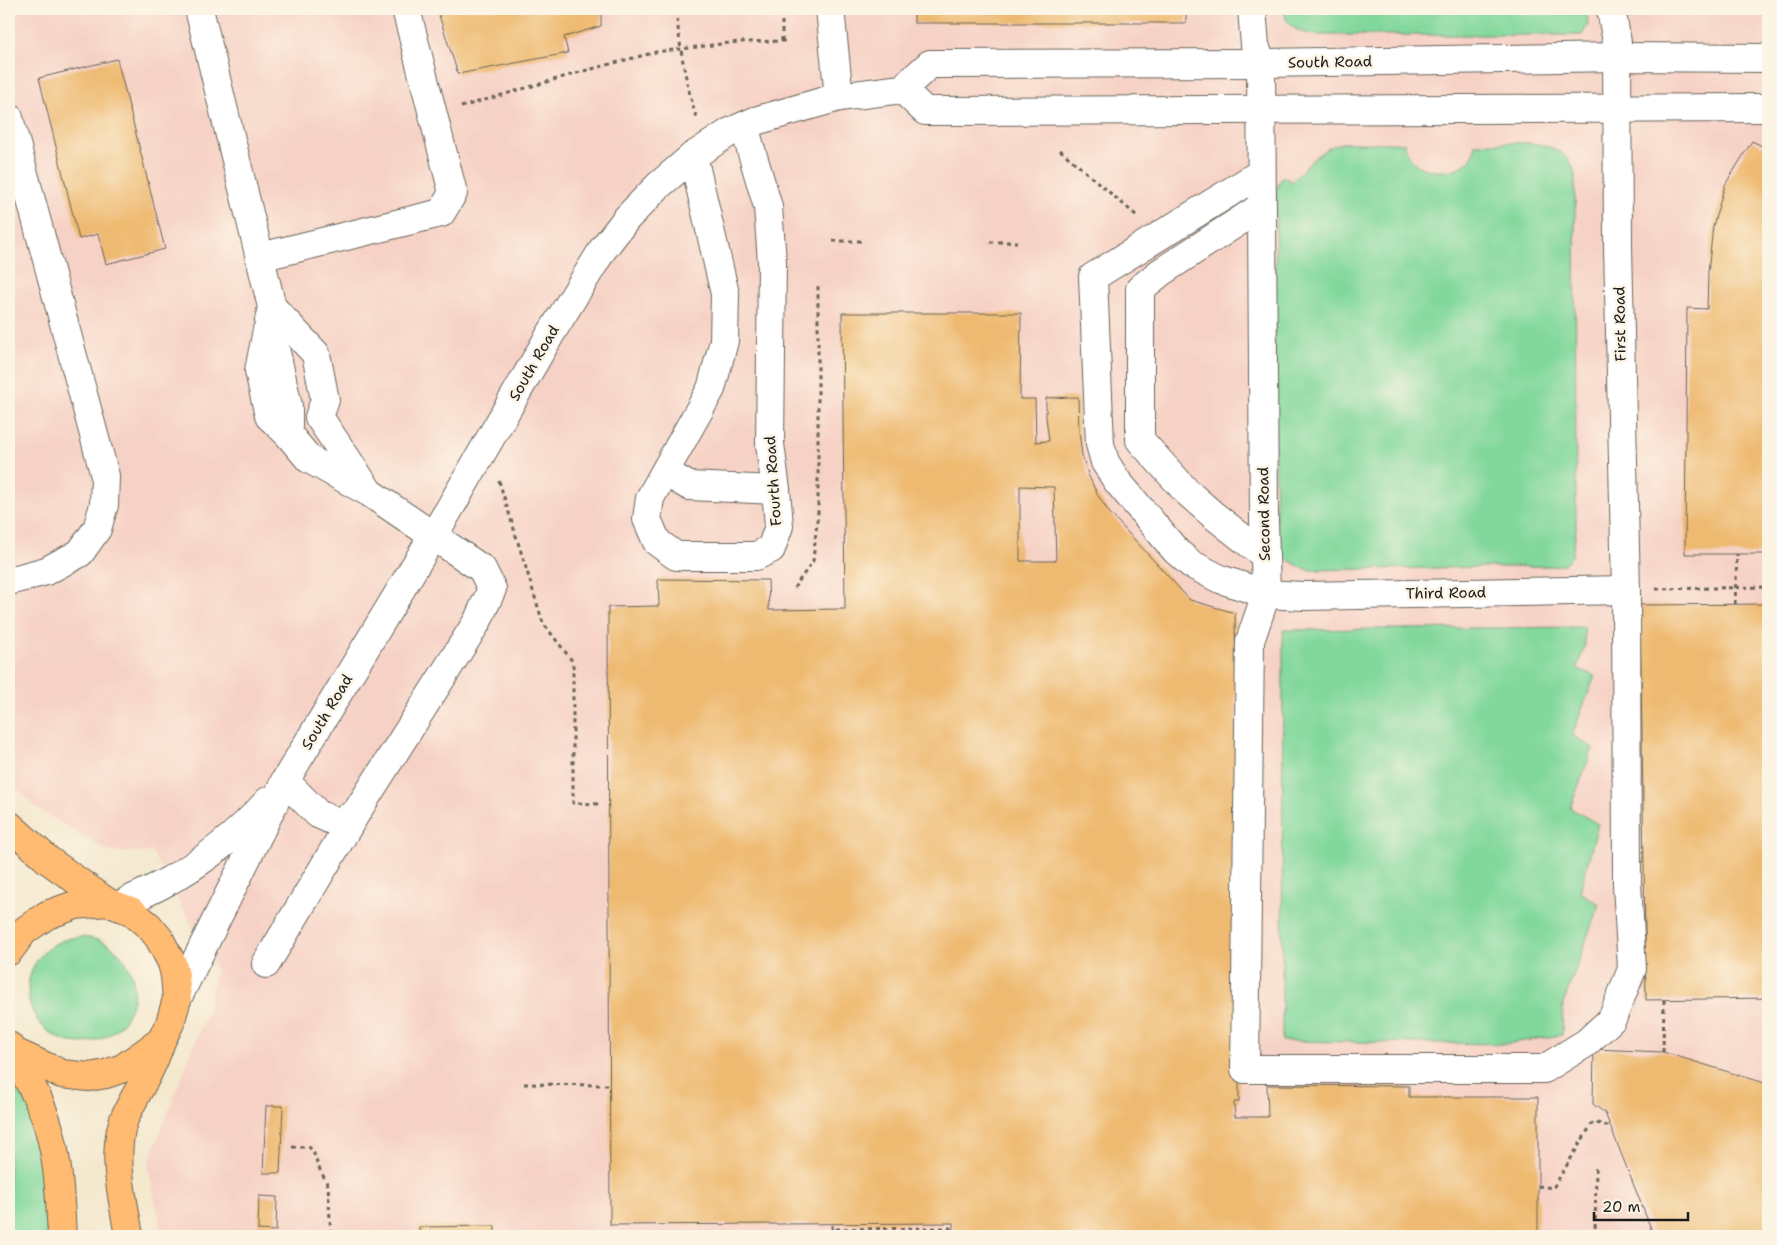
<svg xmlns="http://www.w3.org/2000/svg" width="1777" height="1245" font-family="'Shantell Sans',sans-serif">
<style>
.built{fill:#f6d1c5}
.green{fill:#82d89c;stroke:#4f7a5c}
.building{fill:#eeb96f;fill-rule:evenodd}
.lines{fill:none;stroke-linecap:round;stroke-linejoin:round}
.minor-casing{stroke:#68635a;stroke-width:30}
.major-casing{stroke:#68635a;stroke-width:30}
.path{stroke:#68635a;stroke-width:3;stroke-dasharray:4 4;stroke-linecap:butt}
.minor{stroke:#fff;stroke-width:28}
.major{stroke:#ffbb71;stroke-width:28}
.path-bridge{stroke:#68635a;stroke-width:3;stroke-dasharray:4 4;stroke-linecap:butt}
.labels{text-anchor:middle;stroke-width:5;stroke-linejoin:round;paint-order:stroke}
.street-label{font-size:15px;fill:#1c1c1c;stroke:#fcf5e5}
</style>
<rect width="100%" height="100%" fill="#fcf5e5"/>
<filter id="ink" filterUnits="userSpaceOnUse"><feTurbulence type="fractalNoise" baseFrequency=".02" numOctaves="2"/><feDisplacementMap in="SourceGraphic" scale="10" xChannelSelector="R" yChannelSelector="G"/><feConvolveMatrix kernelMatrix="1 2 1 2 8 2 1 2 1" color-interpolation-filters="sRGB"/></filter>
<filter id="wash" filterUnits="userSpaceOnUse"><feTurbulence type="fractalNoise" baseFrequency=".0096" numOctaves="4" result="noise"/><feDisplacementMap in="SourceGraphic" scale="20" xChannelSelector="R" yChannelSelector="G"/><feGaussianBlur stdDeviation="1.12" result="paint"/><feColorMatrix in="noise" values="0 0 0 0 0 0 0 0 0 0 0 0 0 0 0 0 0 1.4 0 .05"/><feComposite in="paint" operator="in"/></filter>
<g filter="url(#wash)">
<rect width="100%" height="100%" fill="#f4e8cd"/>
<polygon class="built" points="9,9 1768,9 1768,1236 162,1236 148,1164 207,1011 216,970 152,852 109,852 38,809 9,781"/>
<g class="green">
<path d="M1284,9H1587L1588,25L1582,35H1316C1300,33 1285,27 1284,9Z"/>
<path d="M1342,143H1404C1406,149 1408,156 1413,161C1426,177 1464,174 1473,155C1475,152 1474,147 1475,144C1506,143 1568,134 1575,175L1576,529L1572,556L1564,564L1555,566L1309,570C1294,565 1285,560 1277,545L1274,429L1276,195L1278,185L1283,176L1292,182C1308,165 1318,149 1342,143Z"/>
<polygon points="1584,627 1585,645 1577,668 1595,676 1572,735 1593,748 1570,808 1598,824 1580,892 1599,904 1563,1004 1562,1035 1505,1044 1282,1041 1283,630"/>
<circle cx="81" cy="990" r="53"/>
<polygon points="9,1045 37,1098 62,1236 9,1236"/>
</g>
<g id="blocks">
<g class="building">
<polygon points="437,9 601,9 601,26 564,37 568,53 458,74"/>
<rect x="914" y="9" width="272" height="14"/>
<polygon points="117,59 165,249 106,264 98,234 79,239 39,78"/>
<polygon points="1752,141 1768,149 1768,554 1685,554 1687,308 1707,309 1708,273 1713,226 1725,185"/>
<polygon points="9,230 14,249 9,250"/>
<path d="M842,313H1021L1020,399H1035L1036,442L1049,441L1046,417V398L1078,397L1079,431L1082,455L1088,474L1097,494L1109,512L1190,600L1235,613L1238,888L1233,887L1236,1006L1239,1007V1102H1234L1235,1117H1268L1267,1085L1409,1086V1097H1538V1236H953V1223L610,1225L608,607L659,606L658,579L768,580L769,610L845,609ZM1020,486L1054,487L1056,561H1020Z"/>
<polygon points="1768,604 1768,998 1646,1000 1640,605"/>
<polygon points="1594,1049 1663,1052 1768,1084 1768,1236 1654,1236 1605,1113 1593,1104"/>
<polygon points="266,1106 283,1106 280,1173 263,1173"/>
<polygon points="259,1196 277,1197 276,1231 258,1230"/>
<polygon points="495,1226 495,1236 419,1236 419,1227"/>
</g>
</g>
</g>
<g filter="url(#ink)">
<use href="#blocks" fill-opacity="0" stroke="#68635a" stroke-width="1"/>
<g class="lines">
<g class="minor-casing">
<g id="minor">
<polyline points="199,9 272,307 269,321 288,406 288,434 309,459 370,493 482,569 492,589 477,622 356,813 338,823 318,814 285,781"/>
<polyline points="830,9 839,97"/>
<polyline points="1252,9 1255,45 1261,63 1264,519 1266,594 1250,641 1245,1069 1544,1069 1586,1043 1612,1019 1632,969 1627,884 1626,590 1618,246 1617,42 1611,9"/>
<polyline points="902,89 925,111 1768,108"/>
<polyline points="9,118 105,476 104,505 97,529 80,553 46,571 9,581"/>
<polyline points="693,156 725,294 724,341 711,389 650,498 647,519 657,542 676,556 756,556 771,549 779,526 776,490 770,444 772,262 768,207 744,126"/>
<polyline points="1261,173 1093,277 1100,444 1105,462 1117,481 1176,551 1191,564 1220,579 1266,594 1303,596 1626,590"/>
<polyline points="1261,207 1161,272 1140,289 1140,440 1187,492 1212,514 1264,555"/>
<polyline points="260,257 441,213 453,193 406,9"/>
<polyline points="272,307 316,354 325,400 319,417 367,489"/>
<polyline points="267,330 259,371 269,416 288,434"/>
<polyline points="665,472 689,486 776,490"/>
<path d="M118,906C135,897 153,890 170,880C206,860 240,832 268,801"/>
<polyline points="266,964 356,813"/>
<polyline points="177,999 285,781 450,508 550,335 603,249 627,218 658,186 693,156 730,132 755,121 839,97 902,89 930,64 1261,63 1617,57 1768,58"/>
</g>
</g>
<g class="major-casing">
<g id="major">
<polyline points="9,825 48,860 107,902"/>
<polyline points="9,951 24,931 47,915 75,905 107,902 131,911 149,926 159,938 172,963 175,976 177,999 170,1023 161,1041 123,1068 106,1074 89,1077 62,1074 12,1051"/>
<path d="M9,1046C24,1072 41,1100 49,1129C59,1164 60,1200 62,1236"/>
<path d="M129,1236C123,1199 112,1159 123,1122C126,1113 131,1105 135,1097C145,1079 155,1061 161,1041"/>
</g>
</g>
<g class="path">
<path d="M677,19C681,53 686,86 697,119"/>
<polyline points="782,41 782,9"/>
<polyline points="461,107 584,71 656,52 738,42 785,41"/>
<polyline points="1060,150 1137,216"/>
<polyline points="833,241 864,241"/>
<polyline points="990,242 1017,242"/>
<polyline points="499,481 543,623 573,662 573,803 600,804"/>
<polyline points="794,588 813,561 818,512 818,284"/>
<polyline points="1656,589 1768,587"/>
<polyline points="1663,1052 1664,1000"/>
<polyline points="524,1084 608,1085"/>
<polyline points="292,1147 309,1147 313,1151 318,1166 328,1185 331,1236"/>
<polyline points="1538,1186 1553,1188 1593,1122 1611,1127"/>
<polyline points="832,1225 832,1229 950,1228 950,1236"/>
<polyline points="1595,1236 1596,1164"/>
</g>
<use href="#minor" class="minor"/>
<use href="#major" class="major"/>
<polyline class="path-bridge" points="1735,604 1737,554"/>
</g>
</g>
<g class="labels">
<g class="street-label">
<text transform="translate(1330 62) rotate(-1)" y="5">South Road</text>
<text transform="translate(1620 324) rotate(-91)" y="5">First Road</text>
<text transform="translate(534 363) rotate(-60)" y="5">South Road</text>
<text transform="translate(773 481) rotate(-94)" y="5">Fourth Road</text>
<text transform="translate(1264 514) rotate(-91)" y="5">Second Road</text>
<text transform="translate(1446 593) rotate(-1)" y="5">Third Road</text>
<text transform="translate(327 712) rotate(-59)" y="5">South Road</text>
</g>
</g>
<rect width="1777" height="1245" fill="none" stroke="#fcf5e5" stroke-width="30"/>
<path d="M1594 1212v8h94v-8" fill="none" stroke="#1c1c1c" stroke-width="2.5"/>
<text x="1602" y="1212" font-size="15" fill="#1c1c1c" stroke="#fcf5e5" stroke-width="4" paint-order="stroke">20 m</text>
</svg>
